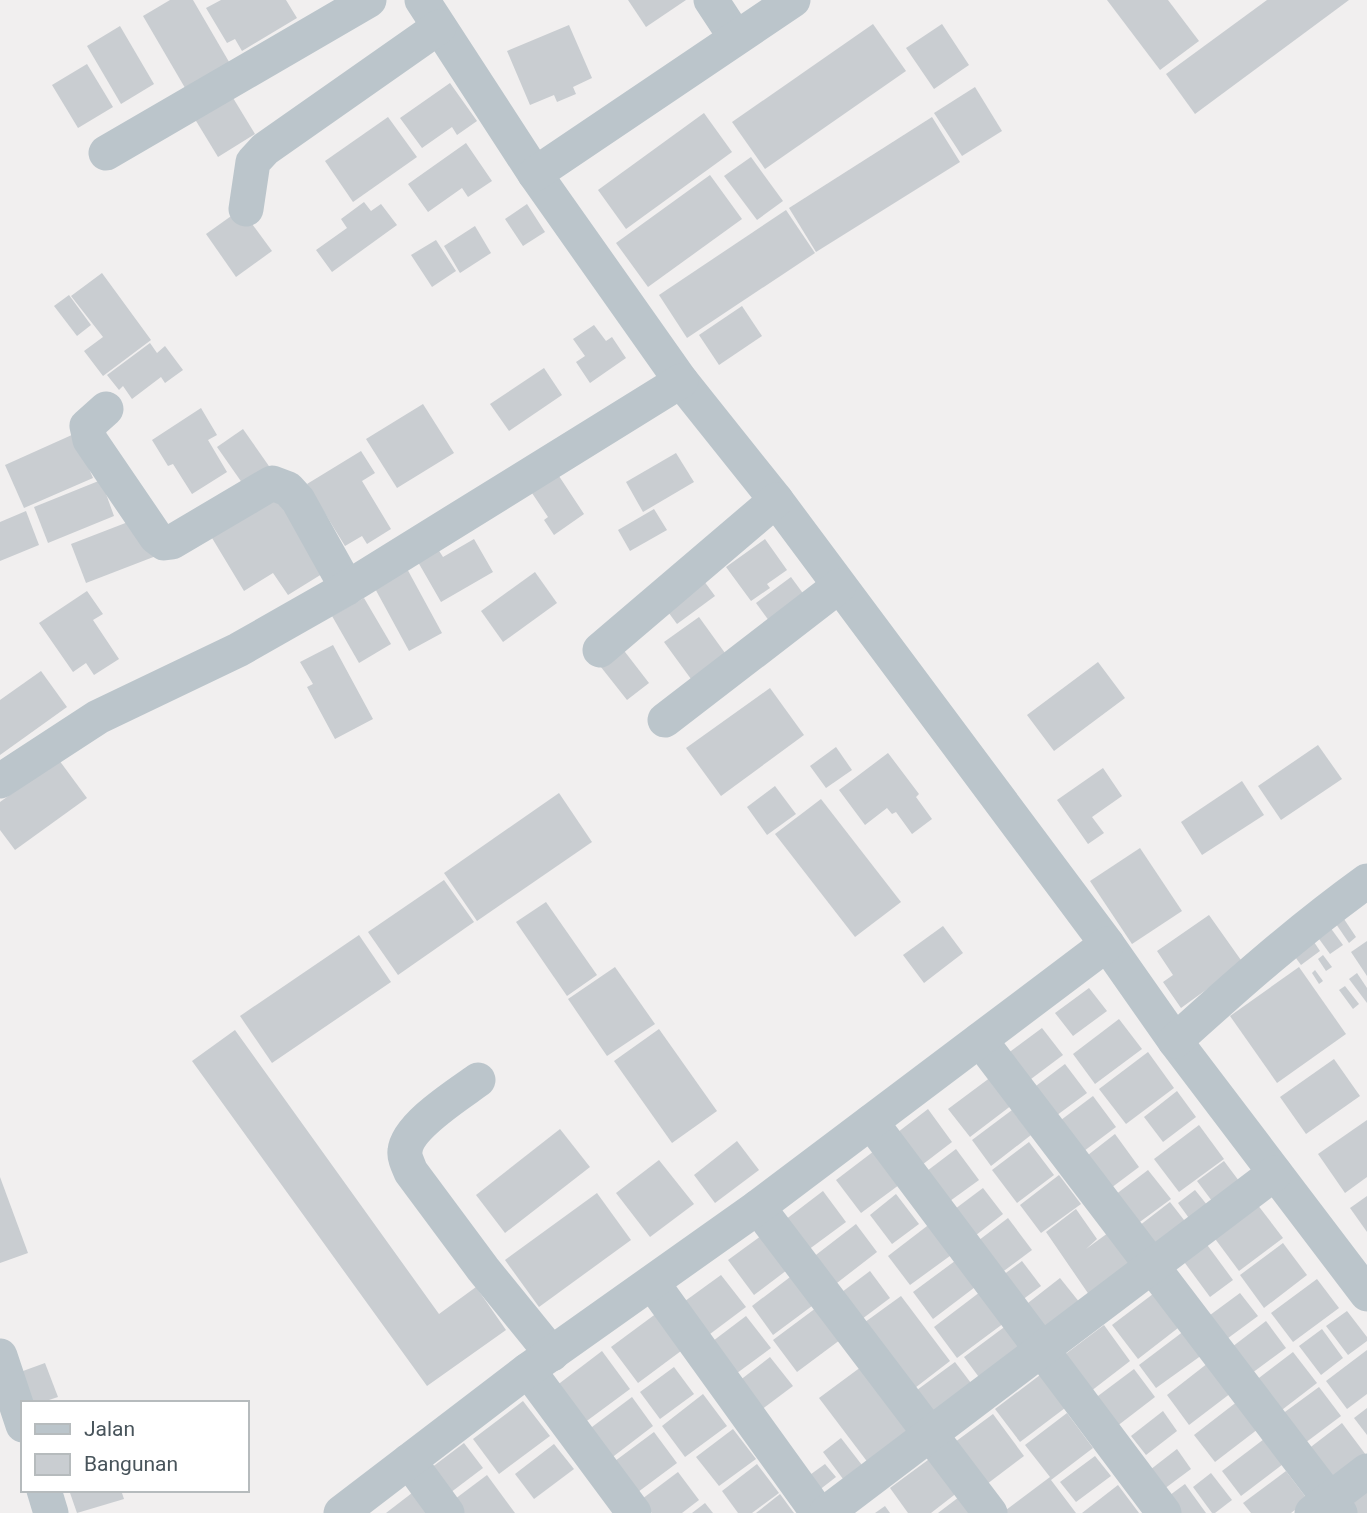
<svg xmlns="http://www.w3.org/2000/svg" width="1367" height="1513" font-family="Roboto,sans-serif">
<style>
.building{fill:#c9cdd1}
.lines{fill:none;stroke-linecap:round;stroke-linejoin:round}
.minor{stroke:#bbc5cb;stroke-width:35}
</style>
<rect width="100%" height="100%" fill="#f1efef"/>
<g class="building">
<polygon points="170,0 193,0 232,67 188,93 143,16"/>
<polygon points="221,0 286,0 297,18 242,51 235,39 227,43 206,8"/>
<polygon points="628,0 686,0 646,27"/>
<polygon points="1107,0 1168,0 1199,41 1160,70"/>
<polygon points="1267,0 1349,0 1195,114 1166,74"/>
<polygon points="873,24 906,71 765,169 732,122"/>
<polygon points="942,24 969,65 934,89 906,48"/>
<polygon points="569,25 592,78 573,87 576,94 557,102 554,95 530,105 507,51"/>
<polygon points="120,26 154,84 121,104 87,46"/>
<polygon points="87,64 113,107 78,128 52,85"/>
<polygon points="450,83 477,121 457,135 452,127 422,148 400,118"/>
<polygon points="975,87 1002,131 962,156 934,113"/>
<polygon points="227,88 255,134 218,157 190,111"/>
<polygon points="704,113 732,152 626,229 598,190"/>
<polygon points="388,117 417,157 353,202 325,161"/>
<polygon points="932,117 960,162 816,252 789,208"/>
<polygon points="466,143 492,181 468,197 462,188 428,212 408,184"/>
<polygon points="751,157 783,201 757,220 724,176"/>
<polygon points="710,175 742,219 648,287 616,243"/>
<polygon points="364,202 371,211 381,204 397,225 332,272 316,250 347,228 341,219"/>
<polygon points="527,204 545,232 523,246 505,219"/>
<polygon points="241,209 272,251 236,277 206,234"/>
<polygon points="786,210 815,253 687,338 659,295"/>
<polygon points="475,226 491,253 460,273 444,246"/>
<polygon points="436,240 456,271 432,287 411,255"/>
<polygon points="102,273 151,340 103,376 84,351 103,337 71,296"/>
<polygon points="69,295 91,325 77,336 54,306"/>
<polygon points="742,306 762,336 719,365 699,335"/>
<polygon points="594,325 606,341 612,337 626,358 590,383 576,362 585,356 573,339"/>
<polygon points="150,343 157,353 165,346 183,370 165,383 161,377 132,399 123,386 119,390 107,375"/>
<polygon points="544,368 562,395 509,431 490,404"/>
<polygon points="423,404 454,453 397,488 366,439"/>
<polygon points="201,408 217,435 208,440 227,472 192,494 173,464 168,466 152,440"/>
<polygon points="243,429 271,469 245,487 217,447"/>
<polygon points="74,434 93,478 24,508 5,465"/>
<polygon points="361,451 375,473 362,481 391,529 367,544 362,536 345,546 307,484"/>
<polygon points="676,453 694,482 643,512 626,482"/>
<polygon points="555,470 584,514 554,535 544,520 548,517 528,487"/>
<polygon points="101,480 114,516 48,543 34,507"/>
<polygon points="280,489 330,569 288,595 273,573 244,591 209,533"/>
<polygon points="654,509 667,530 630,551 618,530"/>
<polygon points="26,511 39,545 0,561 0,522"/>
<polygon points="141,517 156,556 86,583 71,544"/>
<polygon points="474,539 493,572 441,602 414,555 434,543 443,557"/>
<polygon points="765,539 787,570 767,584 770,588 751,601 726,567"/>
<polygon points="405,565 442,633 409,651 372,583"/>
<polygon points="535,572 557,603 503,642 481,611"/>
<polygon points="698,573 715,596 677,624 660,601"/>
<polygon points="791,577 810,603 775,629 756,603"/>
<polygon points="87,591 103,614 93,620 119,659 94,675 86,663 73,672 39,623"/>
<polygon points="364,598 391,644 359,663 332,616"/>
<polygon points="699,617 725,653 691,679 664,642"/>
<polygon points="615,639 649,683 627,700 593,657"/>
<polygon points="333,645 373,719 335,739 307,687 313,684 300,662"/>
<polygon points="1098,662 1125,698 1054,751 1027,715"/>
<polygon points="41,671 67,707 0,755 0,700"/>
<polygon points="770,688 804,735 721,796 686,748"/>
<polygon points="1318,745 1342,779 1281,820 1258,786"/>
<polygon points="836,747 852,770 826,788 810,766"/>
<polygon points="888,753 919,794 916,797 932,819 912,834 896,812 892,814 887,808 865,825 839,790"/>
<polygon points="59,760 87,798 15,850 0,830 0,802"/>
<polygon points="1103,768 1122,796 1092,817 1104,833 1088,844 1057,800"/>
<polygon points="1242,781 1264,815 1202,855 1181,822"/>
<polygon points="775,786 796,814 767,835 747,807"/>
<polygon points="559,793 592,842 477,921 444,873"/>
<polygon points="821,799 901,902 855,937 775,834"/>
<polygon points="1140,848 1182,911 1132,944 1090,881"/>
<polygon points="444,880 474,922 398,975 368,932"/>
<polygon points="546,902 597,975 567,996 516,922"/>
<polygon points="1209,915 1243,963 1181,1008 1163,982 1173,975 1157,951"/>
<polygon points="1344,919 1356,937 1349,943 1336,924"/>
<polygon points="1327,923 1343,945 1330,954 1314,932"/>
<polygon points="943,926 963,953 924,983 903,955"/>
<polygon points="359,935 391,982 272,1063 240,1016"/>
<polygon points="1310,936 1320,951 1301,965 1290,950"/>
<polygon points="1367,941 1367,976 1351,952"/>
<polygon points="1323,955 1332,967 1326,971 1318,959"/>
<polygon points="615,967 655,1024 607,1056 568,999"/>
<polygon points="1299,967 1346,1034 1277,1083 1230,1016"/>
<polygon points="1315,970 1323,981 1319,984 1312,973"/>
<polygon points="1357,973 1367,988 1367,1003 1349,979"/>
<polygon points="1345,986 1359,1004 1353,1009 1339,990"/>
<polygon points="1089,988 1107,1011 1073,1036 1055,1013"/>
<polygon points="1119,1019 1142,1049 1095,1084 1073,1054"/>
<polygon points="1042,1028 1063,1055 1023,1085 1003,1057"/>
<polygon points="659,1029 717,1111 672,1143 614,1061"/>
<polygon points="235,1030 439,1314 476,1287 506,1330 427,1386 192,1061"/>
<polygon points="1148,1052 1174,1088 1126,1124 1099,1089"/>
<polygon points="1334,1059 1360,1096 1306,1134 1280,1097"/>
<polygon points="1065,1064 1087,1093 1049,1121 1028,1092"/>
<polygon points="991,1077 1012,1105 970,1137 948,1109"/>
<polygon points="1177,1091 1196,1117 1163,1142 1144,1117"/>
<polygon points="1093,1096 1116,1127 1076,1157 1053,1126"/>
<polygon points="928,1109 952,1142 914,1171 889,1139"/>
<polygon points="1012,1110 1031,1135 991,1166 972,1140"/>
<polygon points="1367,1120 1367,1177 1345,1193 1318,1154"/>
<polygon points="1199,1125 1224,1159 1179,1192 1154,1159"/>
<polygon points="560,1129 590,1167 505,1233 476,1195"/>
<polygon points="1115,1134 1139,1167 1103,1194 1079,1162"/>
<polygon points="737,1141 759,1170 715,1203 694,1175"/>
<polygon points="1029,1142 1054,1175 1017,1203 992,1170"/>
<polygon points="878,1148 903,1182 861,1213 836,1180"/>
<polygon points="956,1149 979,1180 950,1201 927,1171"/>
<polygon points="659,1160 694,1204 650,1237 616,1193"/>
<polygon points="1224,1161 1245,1189 1218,1209 1197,1181"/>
<polygon points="1148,1170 1171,1199 1133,1227 1111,1198"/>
<polygon points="1059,1175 1081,1204 1041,1233 1020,1205"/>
<polygon points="0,1177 28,1253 0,1263"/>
<polygon points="983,1188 1003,1214 971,1239 951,1212"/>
<polygon points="1195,1190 1212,1211 1194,1225 1178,1203"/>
<polygon points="823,1191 846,1222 808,1250 785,1220"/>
<polygon points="597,1193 631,1240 539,1307 505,1260"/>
<polygon points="896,1194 919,1224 892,1244 870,1215"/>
<polygon points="1367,1196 1367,1232 1350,1208"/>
<polygon points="1170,1202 1191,1229 1156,1255 1135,1229"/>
<polygon points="1257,1204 1283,1238 1239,1271 1213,1236"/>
<polygon points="1076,1209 1097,1239 1086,1249 1108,1233 1136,1271 1094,1302 1046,1232"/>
<polygon points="1008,1218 1032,1250 993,1279 970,1247"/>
<polygon points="931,1223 954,1253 910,1285 888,1256"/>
<polygon points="856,1224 877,1252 833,1286 812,1258"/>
<polygon points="765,1233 791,1267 754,1295 728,1260"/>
<polygon points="1205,1242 1233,1280 1210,1297 1182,1259"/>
<polygon points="1283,1243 1307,1275 1264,1308 1240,1275"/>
<polygon points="959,1258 979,1284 933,1319 913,1292"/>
<polygon points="1022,1261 1041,1286 1014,1306 995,1281"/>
<polygon points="870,1271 890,1298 858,1322 838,1295"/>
<polygon points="794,1274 816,1303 773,1335 752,1306"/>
<polygon points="721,1275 746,1307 706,1337 681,1304"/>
<polygon points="1060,1278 1084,1308 1041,1340 1019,1310"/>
<polygon points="1317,1279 1339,1308 1293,1342 1271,1313"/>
<polygon points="980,1292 1004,1323 957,1358 934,1327"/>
<polygon points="1240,1293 1258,1316 1220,1344 1202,1321"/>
<polygon points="1153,1294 1178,1328 1138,1359 1112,1325"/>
<polygon points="901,1296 950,1361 911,1391 861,1325"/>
<polygon points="824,1302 848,1334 797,1372 773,1340"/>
<polygon points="661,1310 689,1345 638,1383 611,1347"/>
<polygon points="1347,1311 1367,1337 1367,1341 1348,1355 1326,1326"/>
<polygon points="746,1316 771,1348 733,1376 709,1344"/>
<polygon points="1266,1321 1286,1348 1248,1376 1228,1350"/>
<polygon points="1007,1325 1030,1355 987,1388 964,1357"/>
<polygon points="1104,1325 1130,1361 1082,1398 1055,1362"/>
<polygon points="1322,1329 1343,1358 1321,1375 1299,1346"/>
<polygon points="1184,1331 1202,1355 1156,1388 1139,1365"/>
<polygon points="1367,1350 1367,1394 1347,1409 1326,1381"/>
<polygon points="602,1351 630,1389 584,1423 556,1386"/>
<polygon points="1293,1352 1317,1383 1274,1416 1251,1384"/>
<polygon points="770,1357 793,1386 761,1410 739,1381"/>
<polygon points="955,1362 977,1391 940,1420 917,1390"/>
<polygon points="45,1363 58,1397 40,1403 22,1403 12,1375"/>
<polygon points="1208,1363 1231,1393 1189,1425 1167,1395"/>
<polygon points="865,1364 918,1434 872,1468 819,1398"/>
<polygon points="674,1367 694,1394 660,1419 640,1392"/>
<polygon points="1134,1369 1155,1397 1112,1430 1090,1402"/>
<polygon points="1040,1375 1065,1408 1020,1442 995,1409"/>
<polygon points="1319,1387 1341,1416 1301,1446 1278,1417"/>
<polygon points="703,1394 727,1426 685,1457 662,1426"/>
<polygon points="632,1397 653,1426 610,1459 588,1430"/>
<polygon points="523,1401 550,1436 499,1474 473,1439"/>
<polygon points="1238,1401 1258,1429 1215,1462 1194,1435"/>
<polygon points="1367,1408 1367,1435 1354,1418"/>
<polygon points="1163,1411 1177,1431 1146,1455 1131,1436"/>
<polygon points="1067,1413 1093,1448 1051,1480 1076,1513 1002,1513 1050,1477 1025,1445"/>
<polygon points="993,1414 1024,1456 983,1487 951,1445"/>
<polygon points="1342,1423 1366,1455 1327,1484 1303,1453"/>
<polygon points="733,1429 756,1459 719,1486 696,1457"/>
<polygon points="654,1432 677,1463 638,1492 615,1461"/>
<polygon points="1268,1436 1287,1461 1241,1496 1222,1471"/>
<polygon points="841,1438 865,1469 846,1483 823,1452"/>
<polygon points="464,1443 483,1468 442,1499 423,1474"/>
<polygon points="554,1444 574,1469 534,1499 515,1474"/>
<polygon points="1177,1449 1191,1469 1160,1492 1146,1473"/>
<polygon points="1095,1456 1111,1476 1076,1502 1060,1482"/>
<polygon points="932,1457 958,1492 931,1513 908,1513 890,1488"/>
<polygon points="757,1464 779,1493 752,1513 738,1513 722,1491"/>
<polygon points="825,1464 836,1477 818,1491 807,1477"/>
<polygon points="1286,1471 1308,1500 1291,1513 1251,1513 1243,1503"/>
<polygon points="678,1472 699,1500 682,1513 652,1513 642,1499"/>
<polygon points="1211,1473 1232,1500 1215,1513 1212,1513 1193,1487"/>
<polygon points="487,1475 515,1513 454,1513 447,1505"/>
<polygon points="1367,1480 1367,1513 1348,1513"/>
<polygon points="1185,1484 1206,1513 1177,1513 1166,1498"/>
<polygon points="1118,1485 1139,1513 1082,1513"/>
<polygon points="69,1490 121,1490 124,1499 77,1513"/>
<polygon points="412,1493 427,1513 386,1513"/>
<polygon points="780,1494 794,1513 756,1513"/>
<polygon points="963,1494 976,1513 938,1513"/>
<polygon points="705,1503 713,1513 692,1513"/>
<polygon points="885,1506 890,1513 875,1513"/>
</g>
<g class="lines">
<g class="minor">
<polyline points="422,0 535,174 681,381 776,500 1107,944 1175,1041 1367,1294"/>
<polyline points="711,0 736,38"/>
<polyline points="106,153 369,0"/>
<polyline points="535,174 793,0"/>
<polyline points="246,209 253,162 265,149 439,27"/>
<polyline points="106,409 87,426 90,440 156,537 164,543 172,542 272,483 288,489 298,500 347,588"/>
<polyline points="600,650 776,500"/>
<polyline points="665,720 839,586"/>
<polyline points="0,781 98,717 238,650 347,588 681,381"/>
<polyline points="980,1040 1340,1513"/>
<path d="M1175,1041C1237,985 1299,930 1367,881"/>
<path d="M478,1080C459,1094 407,1126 405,1151C404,1157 408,1165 411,1172L483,1269L552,1354"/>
<polyline points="871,1122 1164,1513"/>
<polyline points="758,1207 990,1513"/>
<polyline points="653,1284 818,1513"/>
<polyline points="0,1356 23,1425"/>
<polyline points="528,1370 634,1513"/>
<polyline points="409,1461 447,1513"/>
<polyline points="44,1490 51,1513"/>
<polyline points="341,1513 528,1370 758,1207 1107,944"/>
<polyline points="826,1513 1275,1173"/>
<polyline points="1312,1513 1367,1471"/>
</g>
</g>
<rect x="21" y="1401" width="228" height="91" fill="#ffffff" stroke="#b6bbbd" stroke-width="2"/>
<rect x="35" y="1424" width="35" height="10" fill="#bbc5cb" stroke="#b6bbbd" stroke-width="2"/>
<text x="84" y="1436" font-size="21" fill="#48545b">Jalan</text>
<rect x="35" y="1454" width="35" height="21" fill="#c9cdd1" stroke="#b6bbbd" stroke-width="2"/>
<text x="84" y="1471" font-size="21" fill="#48545b">Bangunan</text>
</svg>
